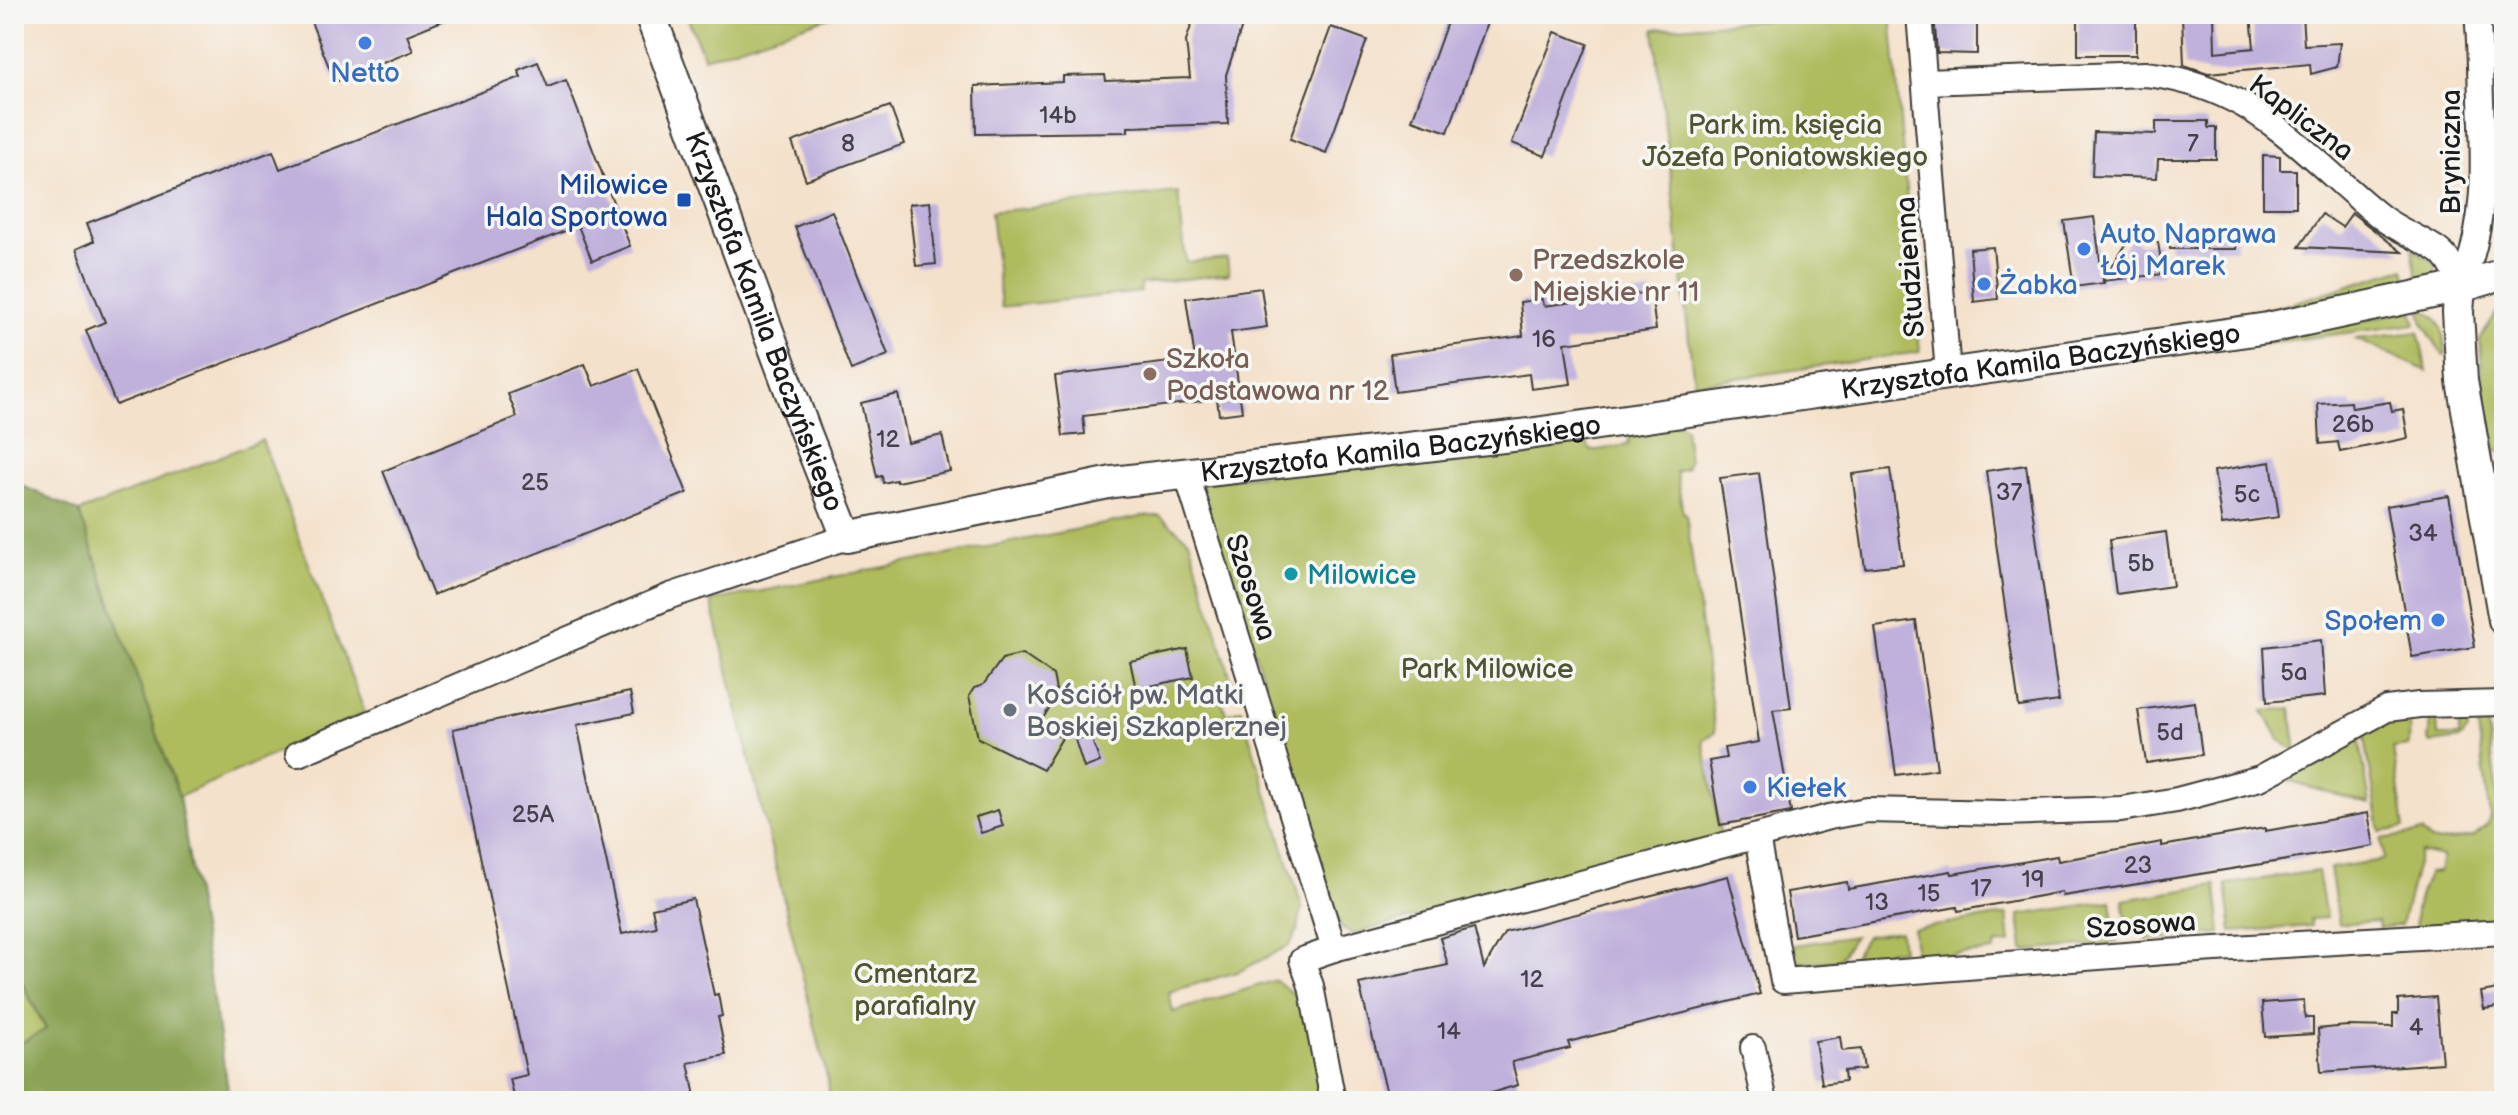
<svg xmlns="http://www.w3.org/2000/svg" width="2518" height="1115" font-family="'Balsamiq Sans',sans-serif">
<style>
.green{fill:#afbb5d;stroke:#666c3c;stroke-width:2}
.forest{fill:#8ba354;stroke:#546038;stroke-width:2}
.building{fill:#c0b1dc}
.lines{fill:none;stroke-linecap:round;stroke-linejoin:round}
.minor-casing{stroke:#3c3a36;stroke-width:28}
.tertiary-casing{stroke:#3c3a36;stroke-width:34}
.minor{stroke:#fff;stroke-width:24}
.tertiary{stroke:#fff;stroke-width:30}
.shop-dot{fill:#3f7fe0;stroke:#f6f6f2;stroke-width:3}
.transit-dot{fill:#1a4fb4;stroke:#f6f6f2;stroke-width:3}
.education-dot{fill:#8d6e63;stroke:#f6f6f2;stroke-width:3}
.culture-dot{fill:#0f9aa8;stroke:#f6f6f2;stroke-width:3}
.worship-dot{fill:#6b7280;stroke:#f6f6f2;stroke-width:3}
.labels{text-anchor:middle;stroke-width:7;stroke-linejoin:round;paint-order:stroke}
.number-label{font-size:24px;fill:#45414c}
.shop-label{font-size:28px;fill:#366cbe;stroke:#f6f6f2;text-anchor:start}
.street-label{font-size:28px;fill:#1c1c1c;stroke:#f6f6f2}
.park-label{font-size:28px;fill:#4f5433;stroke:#f6f6f2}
.transit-label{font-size:28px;fill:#164399;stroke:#f6f6f2;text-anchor:end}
.education-label{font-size:28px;fill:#785e54;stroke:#f6f6f2;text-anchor:start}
.culture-label{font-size:28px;fill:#0d838f;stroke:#f6f6f2;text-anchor:start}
.worship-label{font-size:28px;fill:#5b616d;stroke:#f6f6f2;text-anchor:start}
</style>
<rect width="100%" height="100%" fill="#f6f6f2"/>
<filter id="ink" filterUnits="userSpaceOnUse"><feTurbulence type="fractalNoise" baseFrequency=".0125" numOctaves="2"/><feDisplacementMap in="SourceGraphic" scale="16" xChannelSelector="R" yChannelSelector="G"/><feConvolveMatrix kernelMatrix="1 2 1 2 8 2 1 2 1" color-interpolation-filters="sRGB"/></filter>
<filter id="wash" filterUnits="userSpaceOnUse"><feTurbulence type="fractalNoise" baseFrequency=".006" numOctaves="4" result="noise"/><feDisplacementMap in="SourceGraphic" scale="32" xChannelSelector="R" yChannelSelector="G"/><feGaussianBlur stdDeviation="1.8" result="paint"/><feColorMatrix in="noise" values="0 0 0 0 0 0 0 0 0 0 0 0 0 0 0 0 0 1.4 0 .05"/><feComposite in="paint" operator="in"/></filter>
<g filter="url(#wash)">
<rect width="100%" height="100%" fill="#f4e1cb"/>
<g class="green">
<polygon points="686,14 838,14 704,58"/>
<polygon points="1835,14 1891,14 1920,352 1694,384 1654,29"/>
<polygon points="1178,192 1186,262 1227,258 1229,274 1140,284 1141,292 1001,307 991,212"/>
<polygon points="2412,249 2434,262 2436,267 2433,279 2418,284"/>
<polygon points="2401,269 2404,269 2409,286 2223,323 2222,319 2286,305"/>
<polygon points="2504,301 2504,450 2496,451 2483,392 2480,339"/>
<path d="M2420,309C2443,315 2443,333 2446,354L2443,355L2423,324Z"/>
<polygon points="2412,310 2416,324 2229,348"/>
<polygon points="2418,332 2427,371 2356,339"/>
<polygon points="1679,424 1685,428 1689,461 1686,468 1676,472 1683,513 1686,513 1715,733 1703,740 1721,837 1352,934 1341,928 1266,686 1210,520 1201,508 1203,482 1583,437 1591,451 1628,445 1631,430"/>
<polygon points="262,440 365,713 179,797 79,512"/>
<polygon points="1145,516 1160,516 1189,540 1233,685 1219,690 1226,714 1241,709 1302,907 1298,929 1290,945 1240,971 1169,992 1173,1012 1276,980 1306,1005 1327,1101 830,1101 828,1081 711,601"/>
<polygon points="2291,708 2297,752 2280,740 2263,711"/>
<path d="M2486,712L2504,846V926L2416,928C2413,911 2421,889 2429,873L2439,872L2442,857L2420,852L2401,925L2379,928L2378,921L2339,924L2330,868L2382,860L2384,857L2381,839L2422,832L2431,841L2438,842L2473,837L2488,824L2490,816L2477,720L2467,721L2468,730L2461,739L2431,743L2428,739L2431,714L2447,713L2448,719L2437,720L2438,736H2459V716Z"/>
<polygon points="2387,717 2410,717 2409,743 2408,746 2393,748 2404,828 2380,832 2363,726"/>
<polygon points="2358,729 2370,804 2272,777"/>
<polygon points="2318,871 2326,918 2310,919 2311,926 2232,932 2226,884"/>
<polygon points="2216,885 2221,933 2146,940 2144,925 2127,926 2123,900"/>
<polygon points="2111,901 2117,943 2024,951 2023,949 2019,915"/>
<polygon points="2007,915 2010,943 1995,945 1995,951 1922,958 1915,956 1913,929"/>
<polygon points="1900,931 1902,950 1887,951 1886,959 1851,961 1866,936"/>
<polygon points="1855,936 1838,961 1793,963 1794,945"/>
<polygon points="17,973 46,1030 14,1047 14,975"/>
</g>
<polygon class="forest" points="14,482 79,512 179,797 230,1101 14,1101 14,1047 46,1029 18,974 14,975"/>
<g id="blocks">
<g class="building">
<polygon points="308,14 457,14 457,15 407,35 413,51 335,82"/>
<polygon points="1195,14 1246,14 1226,75 1228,124 1128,127 1128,132 976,134 975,86 1063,82 1063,76 1105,75 1106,81 1190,78 1186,41"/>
<polygon points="1450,14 1472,14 1488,20 1448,132 1412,120"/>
<polygon points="1934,14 1977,14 1977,54 1937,53"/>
<rect x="2078" y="14" width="58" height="41"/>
<polygon points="2182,14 2214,14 2215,52 2254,48 2251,14 2302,14 2304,45 2340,43 2337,67 2311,74 2310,64 2208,73 2184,65"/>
<polygon points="1331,27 1367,40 1326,153 1290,139"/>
<polygon points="1555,32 1588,44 1545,156 1512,143"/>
<polygon points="538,62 548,87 566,80 630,246 592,261 578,226 116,405 86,330 105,322 76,249 94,241 87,223 273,151 280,169 521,77 518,70"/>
<polygon points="890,106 904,144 806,180 792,142"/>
<polygon points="2156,121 2208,121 2208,128 2216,128 2216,159 2158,159 2157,178 2092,176 2094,132 2156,134"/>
<polygon points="2263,155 2280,156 2280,170 2296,170 2296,207 2263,207"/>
<polygon points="930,202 936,264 916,266 909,204"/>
<polygon points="832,211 888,355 851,370 795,227"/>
<polygon points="2352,213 2402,252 2299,247 2322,214 2342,227"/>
<polygon points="2094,217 2103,280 2131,237 2139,244 2158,242 2163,274 2103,281 2104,283 2074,287 2064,221"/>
<polygon points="2197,231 2198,234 2236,231 2236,249 2170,249 2169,236"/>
<polygon points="1993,247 1998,299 1974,302 1970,249"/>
<polygon points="1261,288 1267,327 1231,332 1242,412 1219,415 1217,399 1083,416 1085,434 1063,436 1055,376 1195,359 1186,298"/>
<polygon points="1651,292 1656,330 1565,343 1571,384 1531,389 1529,374 1395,392 1390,354 1523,336 1520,302 1542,299 1544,306"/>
<polygon points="585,364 594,386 638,369 687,493 433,595 383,471 517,417 508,394"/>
<polygon points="898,394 908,443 942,435 950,471 897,482 896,480 883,483 882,476 877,477 861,403"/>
<polygon points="2351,402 2352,408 2390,402 2392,411 2403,409 2408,438 2340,452 2338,442 2320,444 2318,404"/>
<polygon points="2271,462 2279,517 2222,525 2214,471"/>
<polygon points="2026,465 2059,701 2019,707 1986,471"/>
<polygon points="1890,469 1903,564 1865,568 1852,474"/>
<polygon points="1759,473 1791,708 1773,710 1791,812 1720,825 1709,761 1726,758 1724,748 1759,742 1720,478"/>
<polygon points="2449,496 2475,647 2412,657 2386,506"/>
<polygon points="2166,532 2173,586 2116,594 2109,540"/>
<polygon points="1916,621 1937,769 1896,775 1875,627"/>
<polygon points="2321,640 2325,696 2267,702 2264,647"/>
<polygon points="1187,649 1193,677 1136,689 1130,661"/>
<polygon points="1022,654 1053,675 1057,695 1039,725 1062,738 1043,770 978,738 969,696 974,688 983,685 1002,659"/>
<polygon points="630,692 634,713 577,725 622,934 656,927 652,908 693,899 714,995 718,994 722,1016 718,1017 726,1055 688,1063 696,1101 515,1101 510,1079 527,1075 453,729"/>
<polygon points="2195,702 2202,755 2146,763 2138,710"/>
<polygon points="1090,735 1100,762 1084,768 1075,740"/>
<polygon points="998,810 1003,826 981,833 976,817"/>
<polygon points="2368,813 2374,846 2063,896 2062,892 1958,911 1957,907 1794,936 1787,892 1847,882 1848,889 1951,871 1952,874 2057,856 2058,861 2162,842 2162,846 2265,828 2265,831"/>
<polygon points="1728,876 1760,994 1568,1042 1570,1048 1512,1062 1518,1085 1463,1101 1389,1101 1359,984 1448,965 1440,938 1474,928 1484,968 1505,932"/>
<polygon points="2504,988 2504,1006 2484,1009 2481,992"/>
<polygon points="2436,997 2442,1063 2321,1072 2318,1029 2347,1026 2393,1027 2393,1014 2398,1014 2398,1000"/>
<polygon points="2304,1000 2305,1018 2313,1018 2313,1034 2265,1037 2262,1003"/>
<polygon points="1840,1037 1842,1051 1861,1049 1864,1069 1844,1071 1845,1081 1822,1084 1815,1041"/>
</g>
</g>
</g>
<g filter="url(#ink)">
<use href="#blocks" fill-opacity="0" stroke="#3c3a36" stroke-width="2"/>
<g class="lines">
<g class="minor-casing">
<g id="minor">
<polyline points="1919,14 1948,373"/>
<path d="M1925,82L2145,74C2176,77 2204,85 2232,99C2284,124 2335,181 2381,217C2399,231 2421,238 2439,251C2451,260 2456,274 2460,287"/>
<path d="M2460,287C2487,228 2484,164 2481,100C2480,71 2480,42 2477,14"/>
<polyline points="1186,472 1334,949"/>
<polyline points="298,754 670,596 847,537"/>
<polyline points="1757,837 1783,981 2165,952 2504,932"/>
<polyline points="1753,1048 1765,1101"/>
<polyline points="1333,1101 1311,986 1302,960 1334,949 1829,817 1867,810 2003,813 2121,809 2177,800 2260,778 2387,709 2419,705 2504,703"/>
</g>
</g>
<g class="tertiary-casing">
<g id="tertiary">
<path id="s1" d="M650,14L805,431L847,537L1113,482L1521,435L2268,328L2460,287L2504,274"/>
<polyline points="2460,287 2458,312 2462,381 2504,620"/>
</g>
</g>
<use href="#minor" class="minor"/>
<use href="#tertiary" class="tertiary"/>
</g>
</g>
<g class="shop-dot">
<circle cx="365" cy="43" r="8"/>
<circle cx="2084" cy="249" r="8"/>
<circle cx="1984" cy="284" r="8"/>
<circle cx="2438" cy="620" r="8"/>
<circle cx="1750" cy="787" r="8"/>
</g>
<rect class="transit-dot" x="676" y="192" width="16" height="16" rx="4"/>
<g class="education-dot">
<circle cx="1516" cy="275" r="8"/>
<circle cx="1150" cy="374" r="8"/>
</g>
<circle class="culture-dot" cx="1291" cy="574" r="8"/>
<circle class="worship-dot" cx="1010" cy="710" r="8"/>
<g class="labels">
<g class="number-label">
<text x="1058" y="123">14b</text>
<text x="848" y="151">8</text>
<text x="2193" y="151">7</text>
<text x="1544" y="347">16</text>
<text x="2353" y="432">26b</text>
<text x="888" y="447">12</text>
<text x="535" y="490">25</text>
<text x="2009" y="500">37</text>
<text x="2247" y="502">5c</text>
<text x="2423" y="541">34</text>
<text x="2141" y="571">5b</text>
<text x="2294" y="680">5a</text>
<text x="2170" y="740">5d</text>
<text x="533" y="822">25A</text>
<text x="2138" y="873">23</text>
<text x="2033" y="887">19</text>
<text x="1981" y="896">17</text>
<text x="1929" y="901">15</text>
<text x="1877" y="910">13</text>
<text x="1532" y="987">12</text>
<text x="2416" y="1035">4</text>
<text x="1449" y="1039">14</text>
</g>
<g class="shop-label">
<text x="365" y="82" text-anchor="middle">Netto</text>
<text x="2100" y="243">Auto Naprawa<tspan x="2100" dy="32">Łój Marek</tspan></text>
<text x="2000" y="294">Żabka</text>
<text x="2422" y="630" text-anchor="end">Społem</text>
<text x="1766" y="797">Kiełek</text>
</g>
<g class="street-label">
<text transform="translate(2302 117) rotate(37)" y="10">Kapliczna</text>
<text transform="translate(2450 152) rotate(-90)" y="10">Bryniczna</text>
<text transform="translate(1909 267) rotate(-94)" y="10">Studzienna</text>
<text dy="10" stroke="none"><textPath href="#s1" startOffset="328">Krzysztofa Kamila Baczyńskiego</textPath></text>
<text dy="10" stroke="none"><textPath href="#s1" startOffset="1766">Krzysztofa Kamila Baczyńskiego</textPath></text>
<text dy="10" stroke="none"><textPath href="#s1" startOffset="1120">Krzysztofa Kamila Baczyńskiego</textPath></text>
<text transform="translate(1252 587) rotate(72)" y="10">Szosowa</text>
<text transform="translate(2141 924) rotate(-4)" y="10">Szosowa</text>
</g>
<g class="park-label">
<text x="1785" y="134">Park im. księcia<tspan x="1785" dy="32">Józefa Poniatowskiego</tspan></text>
<text x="1487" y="678">Park Milowice</text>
<text x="915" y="983">Cmentarz<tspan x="915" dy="32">parafialny</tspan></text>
</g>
<g class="transit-label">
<text x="668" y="194">Milowice<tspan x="668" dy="32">Hala Sportowa</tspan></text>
</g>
<g class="education-label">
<text x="1532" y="269">Przedszkole<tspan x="1532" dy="32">Miejskie nr 11</tspan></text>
<text x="1166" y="368">Szkoła<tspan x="1166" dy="32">Podstawowa nr 12</tspan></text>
</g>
<g class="culture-label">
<text x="1307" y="584">Milowice</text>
</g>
<g class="worship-label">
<text x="1026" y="704">Kościół pw. Matki<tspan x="1026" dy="32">Boskiej Szkaplerznej</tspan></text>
</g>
</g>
<rect width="2518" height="1115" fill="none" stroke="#f6f6f2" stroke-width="48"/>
</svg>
